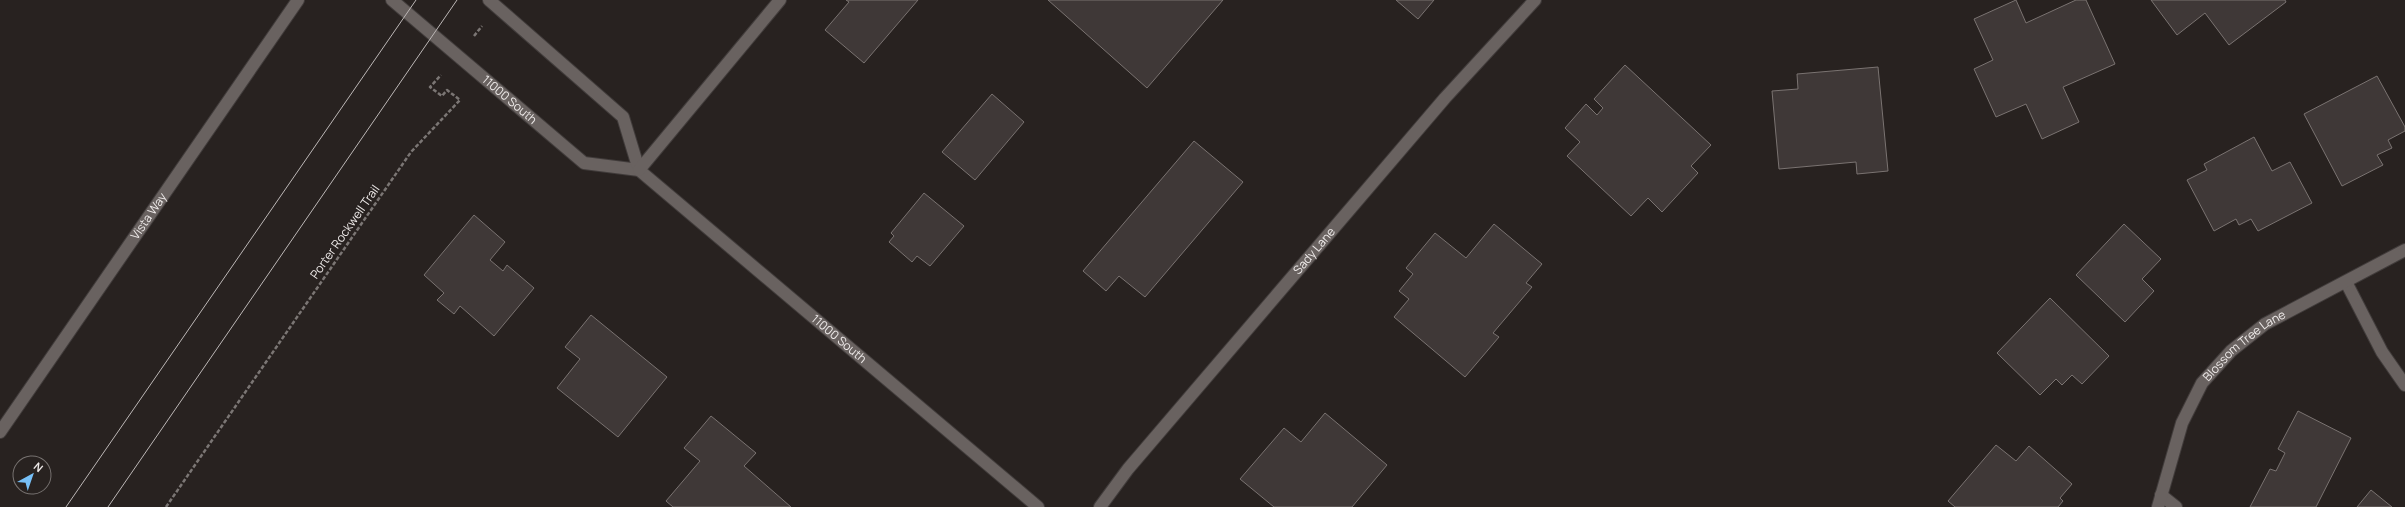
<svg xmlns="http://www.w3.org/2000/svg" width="2405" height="507" font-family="Manrope,sans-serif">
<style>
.building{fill:#3f3837;stroke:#7a7371}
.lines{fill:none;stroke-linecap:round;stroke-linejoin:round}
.minor-casing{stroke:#413c3b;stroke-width:14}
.path{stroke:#7b7674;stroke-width:2.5;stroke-dasharray:4 2;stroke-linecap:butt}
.minor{stroke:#696260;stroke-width:12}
.tram{stroke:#bcb7b6;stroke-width:1}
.labels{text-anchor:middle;stroke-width:3;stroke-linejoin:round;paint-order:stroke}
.street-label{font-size:12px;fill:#eeeae9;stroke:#282220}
</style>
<rect width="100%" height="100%" fill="#282220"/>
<g class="building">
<polygon points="846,0 918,0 864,63 825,30 849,2"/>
<polygon points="1048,0 1223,0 1147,88"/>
<polygon points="1396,0 1434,0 1418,19"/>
<polygon points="2016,0 2026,23 2076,0 2086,0 2115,64 2063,87 2079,122 2042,139 2026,104 1996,117 1974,69 1993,60 1974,19"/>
<polygon points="2151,0 2285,0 2286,2 2229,45 2205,13 2177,35"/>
<polygon points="1625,65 1711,145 1691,166 1698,173 1662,212 1648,198 1631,216 1567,156 1580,142 1565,128 1586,104 1597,115 1603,108 1594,99"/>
<polygon points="1878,67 1888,171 1857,174 1856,162 1779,169 1772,91 1798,89 1797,74"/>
<polygon points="2377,76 2405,127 2405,131 2388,140 2392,148 2377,155 2383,165 2342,186 2304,114"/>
<polygon points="992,94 1024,122 975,180 942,152"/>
<polygon points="2254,137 2272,171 2290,162 2312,203 2258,231 2251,219 2239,225 2236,219 2214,231 2187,180 2207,170 2204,164"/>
<polygon points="1194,141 1243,182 1145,297 1119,276 1106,291 1083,271"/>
<polygon points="924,193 964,226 930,266 917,256 912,262 889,242 894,236 891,233"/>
<polygon points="474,215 505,242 490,260 503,271 507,265 534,288 494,336 460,306 454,314 437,300 444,293 424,275"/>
<polygon points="1494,224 1542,264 1526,283 1532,287 1493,333 1499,337 1465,377 1394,317 1409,299 1399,291 1413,274 1406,268 1435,233 1466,258"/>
<polygon points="2124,224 2161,259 2142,279 2154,291 2125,322 2076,275"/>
<polygon points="2050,298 2109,356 2082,384 2072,375 2062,385 2056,379 2040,395 1997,353"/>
<polygon points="591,315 667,377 618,437 557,388 580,359 565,347"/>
<polygon points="2298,411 2351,438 2316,507 2250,507 2270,469 2276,471 2285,453 2278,449"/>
<polygon points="1325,413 1387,465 1352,507 1274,507 1240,479 1284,428 1301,442"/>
<polygon points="711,416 756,453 744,466 791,507 673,507 666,501 700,461 684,448"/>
<polygon points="1996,445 2016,461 2029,446 2072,484 2060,498 2063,501 2058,507 1955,507 1948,501"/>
<polygon points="2371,490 2392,507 2357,507"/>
</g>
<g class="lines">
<g class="minor-casing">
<g id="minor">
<path id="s1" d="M392,0L584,163L639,170L1038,507"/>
<polyline points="489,0 623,117 639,170"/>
<polyline points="639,170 780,0"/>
<polyline points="2346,282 2382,352 2405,385"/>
<path id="s2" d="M0,432L298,0"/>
<polyline points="2161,495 2176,507"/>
<path id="s3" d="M1100,507L1128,469L1445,98L1535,0"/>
<path id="s4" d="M2158,507L2182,423L2202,383L2231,351L2265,324L2405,250"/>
</g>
</g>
<g class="path">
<polyline points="474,36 482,26"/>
<polyline points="166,507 411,152 460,100 447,90 442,96 430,87 441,75"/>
</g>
<use href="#minor" class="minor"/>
<g class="tram">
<polyline points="66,507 416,0"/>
<polyline points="108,507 457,0"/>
</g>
</g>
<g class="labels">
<g class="street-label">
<text dy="4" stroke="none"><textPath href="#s1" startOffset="154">11000 South</textPath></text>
<text dy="4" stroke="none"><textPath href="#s2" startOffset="262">Vista Way</textPath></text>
<text transform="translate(345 232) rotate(-55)" y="4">Porter Rockwell Trail</text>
<text dy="4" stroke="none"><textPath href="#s3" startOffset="334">Sady Lane</textPath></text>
<text dy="4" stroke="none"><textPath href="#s1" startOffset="569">11000 South</textPath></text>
<text dy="4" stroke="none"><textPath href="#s4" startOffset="189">Blossom Tree Lane</textPath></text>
</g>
</g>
<g transform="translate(32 475) rotate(40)"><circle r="19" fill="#282220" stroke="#777270"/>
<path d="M0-3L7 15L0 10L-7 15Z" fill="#77c0f7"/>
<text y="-6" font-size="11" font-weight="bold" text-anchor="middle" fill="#eeeae9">N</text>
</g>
</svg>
